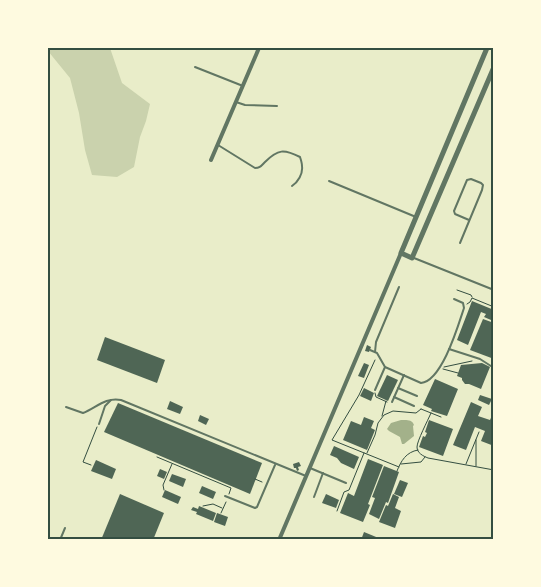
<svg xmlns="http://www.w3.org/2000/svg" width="541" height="587" font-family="'Space Grotesk',sans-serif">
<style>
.green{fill:#cad2ad}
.water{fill:#a3b18a}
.building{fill:#4f6655}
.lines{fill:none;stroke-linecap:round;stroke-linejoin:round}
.path{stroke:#344e41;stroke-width:1}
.service{stroke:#617663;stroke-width:2}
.minor{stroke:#617663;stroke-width:4}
.tertiary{stroke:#617663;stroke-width:5}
.neatline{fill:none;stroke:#344e41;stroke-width:2}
</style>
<rect width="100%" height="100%" fill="#e9edc9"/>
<polygon class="green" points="48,48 110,48 122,83 150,104 146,121 140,137 134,167 117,177 92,175 85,150 79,113 70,78 48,51"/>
<path class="water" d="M401,420C406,420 412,419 414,425L413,426L414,436L404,444H402L400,437L389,431L387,429L391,423Z"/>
<g class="building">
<polygon points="472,301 494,310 494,315 491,320 484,317 486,314 481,312 468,345 457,340"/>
<polygon points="483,319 494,323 494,359 470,350"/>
<polygon points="105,337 165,360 157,383 97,360"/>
<polygon points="367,345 371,347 369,352 365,351"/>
<polygon points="364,363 369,365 364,378 358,376"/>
<polygon points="482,363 490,367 481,389 469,384 465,384 462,380 462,378 457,376 461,365"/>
<polygon points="387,375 398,380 388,401 377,396"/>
<polygon points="435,379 458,389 447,416 431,411 432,409 423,405"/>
<polygon points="364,388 374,393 371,401 360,396"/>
<polygon points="480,395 492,399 489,405 478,400"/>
<polygon points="170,401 183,407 180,414 167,409"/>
<polygon points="471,402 482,407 478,416 490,420 494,411 494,446 481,441 485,431 475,427 466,450 453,445"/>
<polygon points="118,403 262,463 250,494 104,432"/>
<polygon points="200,415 209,419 206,425 198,421"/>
<polygon points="364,417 374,421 371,428 375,430 367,450 343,440 351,421 361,425"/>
<polygon points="429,420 453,429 443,456 419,447 423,436 425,437 427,433 425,432"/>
<polygon points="334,446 359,457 354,469 341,463 337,458 330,455"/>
<polygon points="368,459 383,465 368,504 370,505 363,522 340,513 348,493 354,496"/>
<polygon points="96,460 116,469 112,479 91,471"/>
<polygon points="299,462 301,466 298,467 299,470 297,471 296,468 294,468 293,464"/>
<polygon points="384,466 399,472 388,503 386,502 379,519 369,514 375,498 372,497"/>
<polygon points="160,469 167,472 164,479 157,476"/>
<polygon points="172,474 186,479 183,487 169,481"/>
<polygon points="400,480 408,483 402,497 394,494"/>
<polygon points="202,486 216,492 213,499 199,493"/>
<polygon points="165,490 181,497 178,504 162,497"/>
<polygon points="120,494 164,513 153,540 101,540"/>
<polygon points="326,494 339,500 336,508 322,503"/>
<polygon points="393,494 399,497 395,508 401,511 395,528 379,522 386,505 388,506"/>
<polygon points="199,506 216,513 213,521 196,514 197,512 191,510 193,507 198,509"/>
<polygon points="217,513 228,517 225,526 214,522"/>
<polygon points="364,532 381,539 381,540 361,540"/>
</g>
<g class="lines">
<g class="path">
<polyline points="457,290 471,295 472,297"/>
<polyline points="467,304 470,302 472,298 494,307"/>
<polyline points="375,360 359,395 332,440 399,467"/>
<polyline points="444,367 472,361"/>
<polyline points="443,369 458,373"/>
<polyline points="375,393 376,397 387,402"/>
<polyline points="421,409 441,417"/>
<path d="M431,413C428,420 417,441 417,447C417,453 423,456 428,458L494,470"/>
<polyline points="382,416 386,401"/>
<polyline points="476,440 476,466"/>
<polyline points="367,453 375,435 378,423 384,415 393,411 416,413 421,409"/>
<polyline points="157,457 231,488 229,494"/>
<polyline points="401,464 421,462 425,457"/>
<polyline points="466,464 479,432"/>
<polyline points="91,465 83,462 97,427"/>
<path d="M397,471C401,461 406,452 418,450"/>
<polyline points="255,479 262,482"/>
<polyline points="164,490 163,485 172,464"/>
<polyline points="203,506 213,504 222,508"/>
<polyline points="337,511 344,492 349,490 364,453"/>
<polyline points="221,513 226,502"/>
</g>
<g class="service">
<polyline points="195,67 243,86"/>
<polyline points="236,102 245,105 277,106"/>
<path d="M218,145L255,168C260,168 261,166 265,162C278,149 284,149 300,157C301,160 302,163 302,166C303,174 298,182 292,186"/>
<polyline points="329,181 416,217"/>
<polyline points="460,243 482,190 483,185 481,183 471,179 467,180 454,211 455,214 469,220"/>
<polyline points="414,258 494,290"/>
<polyline points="449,349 480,359 494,368"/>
<path d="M370,350L377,353L385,367L421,383C442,381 458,326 464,308L463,303L454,299"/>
<polyline points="375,352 376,342 399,287"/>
<polyline points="398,388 417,396"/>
<polyline points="375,390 385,367"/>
<polyline points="394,397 414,406"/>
<polyline points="392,402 404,375"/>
<path d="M66,407L83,413C96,408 105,397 121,400L306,476"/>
<polyline points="99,424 105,406 111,400"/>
<polyline points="310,468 346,483"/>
<polyline points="225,496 255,508 257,507 275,465"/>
<polyline points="314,497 323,473"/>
<polyline points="60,540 65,528"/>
</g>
<g class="minor">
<polyline points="211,160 259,48"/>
<polyline points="279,540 401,253"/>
</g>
<polyline class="tertiary" points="487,48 401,253 412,258 494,67"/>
</g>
<rect width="541" height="587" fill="none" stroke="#fefae0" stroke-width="98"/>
<rect x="49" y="49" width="443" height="489" class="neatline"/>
</svg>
